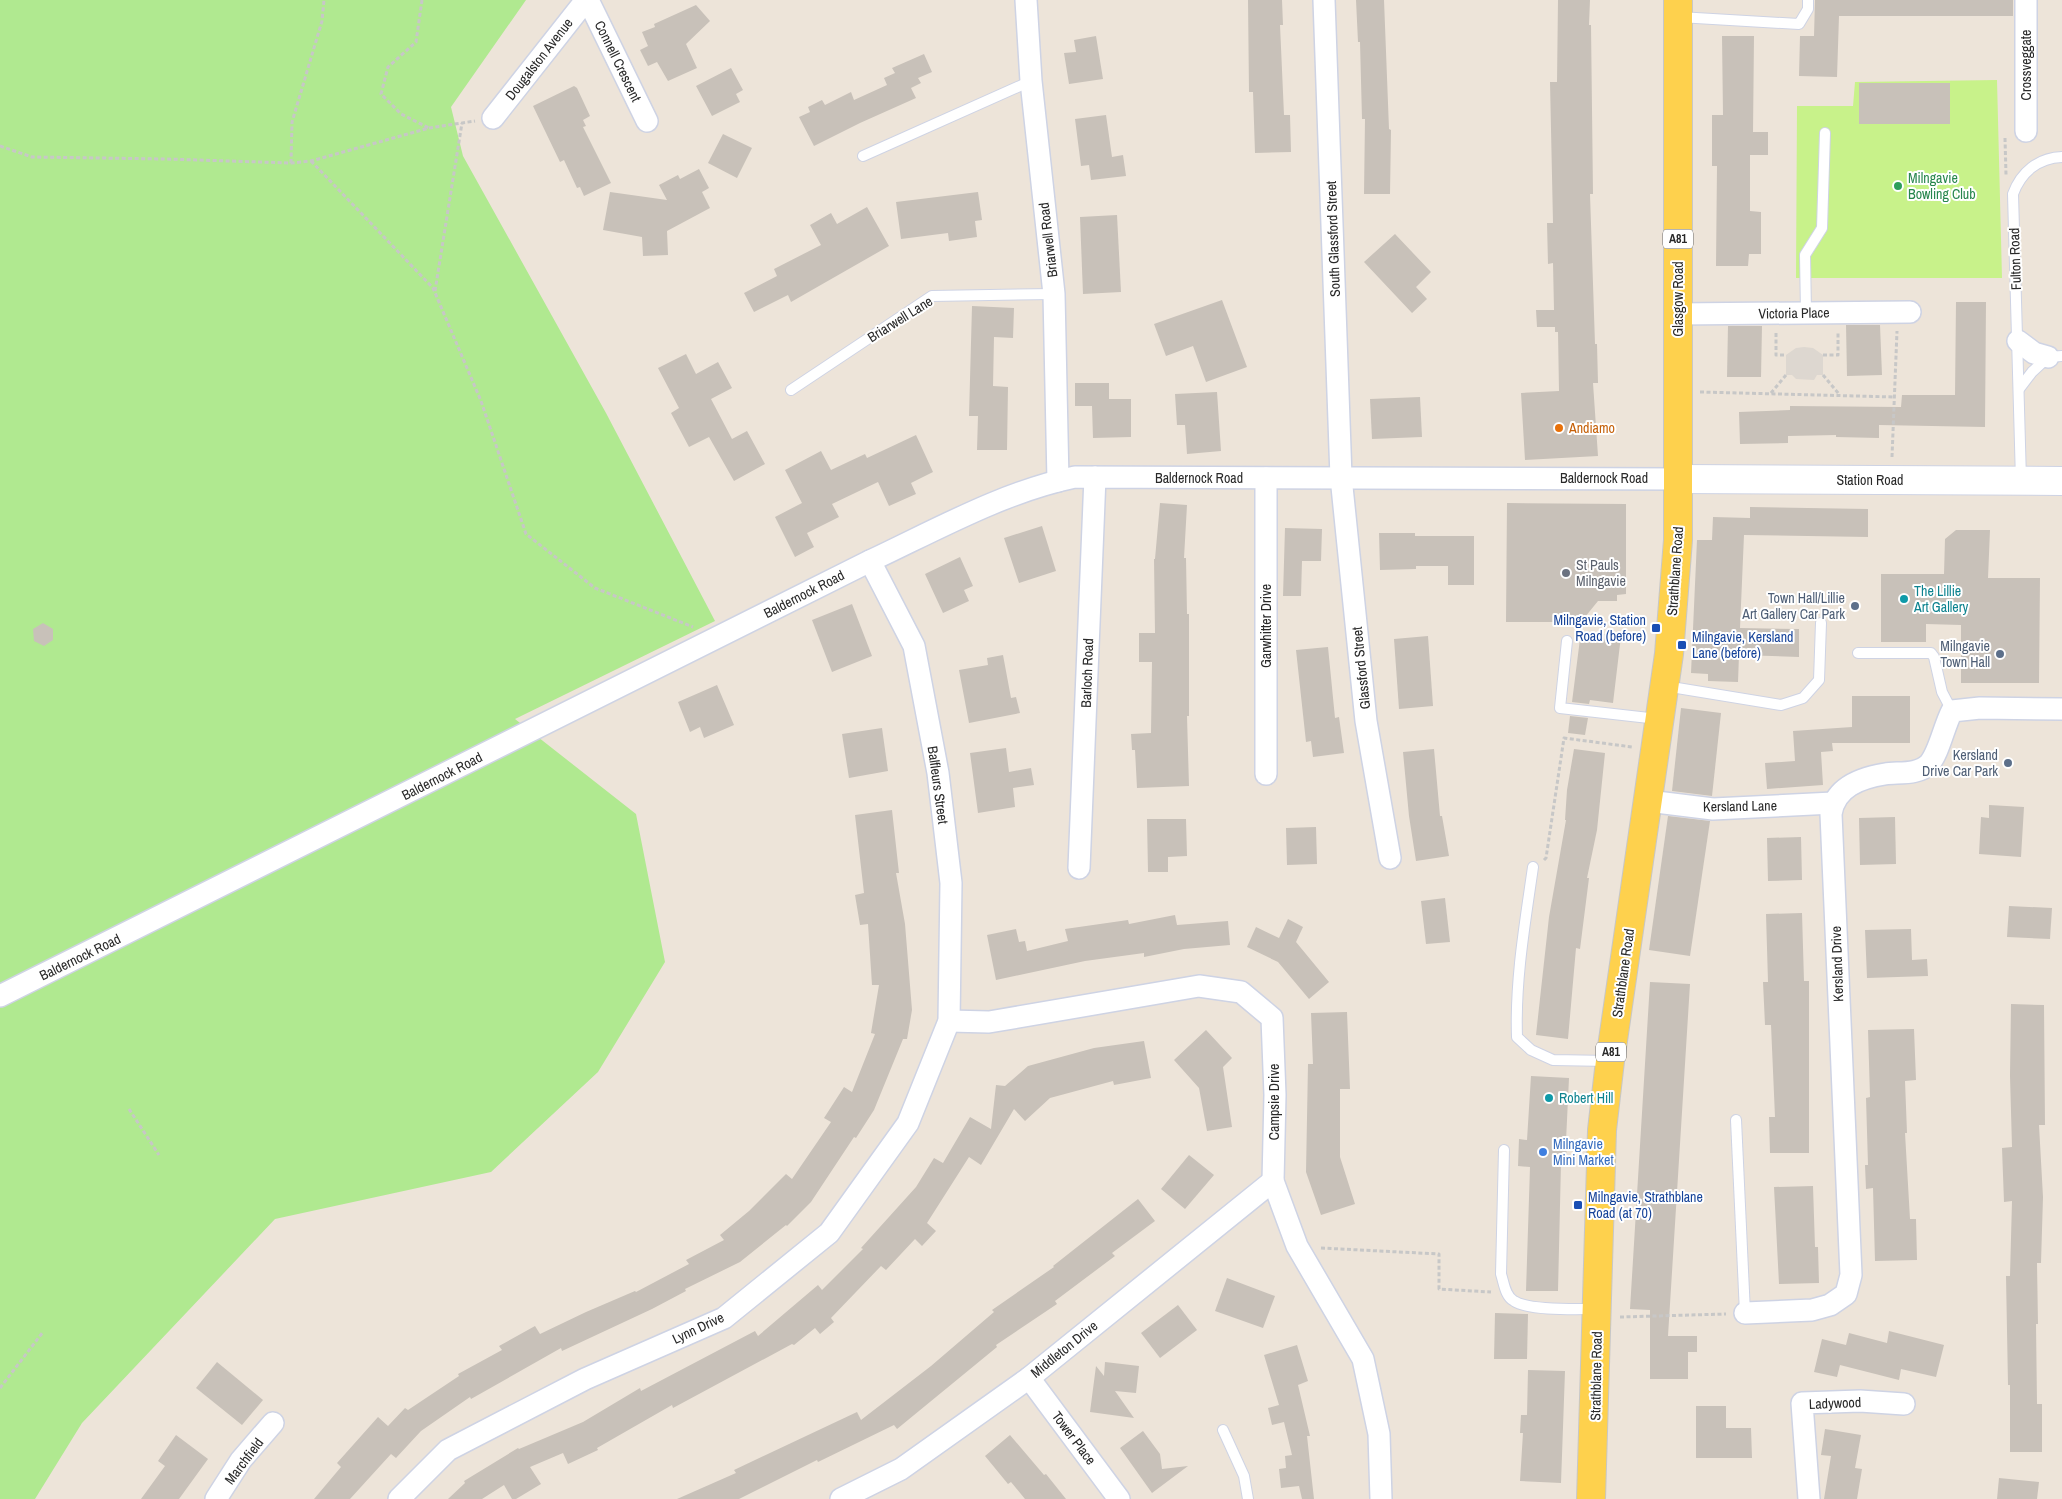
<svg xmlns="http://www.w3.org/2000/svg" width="2062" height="1499" font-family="'Archivo Narrow',sans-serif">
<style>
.green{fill:#b0e990}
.pitch{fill:#c8f28a}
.plaza{fill:#ddd7d0}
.building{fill:#c8c1b9}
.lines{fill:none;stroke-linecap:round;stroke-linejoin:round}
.service-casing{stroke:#ced3e4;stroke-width:12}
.minor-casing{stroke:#ced3e4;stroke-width:24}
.secondary-casing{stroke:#ced3e4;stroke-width:30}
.primary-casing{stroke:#c7c7c7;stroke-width:30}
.path{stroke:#c7c7c7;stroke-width:3;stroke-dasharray:4 2.5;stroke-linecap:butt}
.service{stroke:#fff;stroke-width:10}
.minor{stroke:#fff;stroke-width:21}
.secondary{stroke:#fff;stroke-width:28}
.primary{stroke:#fed14d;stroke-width:28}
.leisure-dot{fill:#2e9e5b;stroke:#fff;stroke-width:2}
.food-dot{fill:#e8710a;stroke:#fff;stroke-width:2}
.worship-dot{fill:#6b7280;stroke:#fff;stroke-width:2}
.culture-dot{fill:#0f9aa8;stroke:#fff;stroke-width:2}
.service-dot{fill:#5c6f8a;stroke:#fff;stroke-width:2}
.transit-dot{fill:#1a4fb4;stroke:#fff;stroke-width:2}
.shop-dot{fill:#3f7fe0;stroke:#fff;stroke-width:2}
.labels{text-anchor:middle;stroke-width:4;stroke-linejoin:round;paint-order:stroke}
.shield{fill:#fff;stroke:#696969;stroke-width:1}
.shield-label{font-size:12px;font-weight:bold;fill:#292929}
.street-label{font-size:14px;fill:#292929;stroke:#fff}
.leisure-label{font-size:14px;fill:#27864d;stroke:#fff;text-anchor:start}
.food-label{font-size:14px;fill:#c56008;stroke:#fff;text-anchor:start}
.worship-label{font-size:14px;fill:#5b616d;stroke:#fff;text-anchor:start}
.culture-label{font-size:14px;fill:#0d838f;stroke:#fff;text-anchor:start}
.service-label{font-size:14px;fill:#4e5e75;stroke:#fff;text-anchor:end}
.transit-label{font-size:14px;fill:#164399;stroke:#fff;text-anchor:start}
.shop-label{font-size:14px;fill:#366cbe;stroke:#fff;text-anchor:start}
</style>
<rect width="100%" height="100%" fill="#ede4d9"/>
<polygon class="green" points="0,0 526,0 451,107 463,156 606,413 715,621 515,719 636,814 665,962 598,1072 491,1172 275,1219 82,1423 35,1499 0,1499"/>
<polygon class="pitch" points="1997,80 2002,278 1796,278 1797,106 1853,106 1855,82"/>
<polygon class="plaza" points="1804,347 1813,348 1823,355 1823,375 1817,375 1814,380 1796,379 1792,375 1786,375 1786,355 1796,348"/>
<g class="building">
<polygon points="1248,0 1282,0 1283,25 1280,25 1284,115 1290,115 1291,152 1255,153 1253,92 1249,92"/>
<polygon points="1356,0 1384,0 1389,129 1391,130 1390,194 1364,194 1365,119 1362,119 1360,42 1358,42"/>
<polygon points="1558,0 1590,0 1589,25 1591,25 1593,194 1590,194 1595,344 1597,344 1598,383 1593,383 1598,456 1525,460 1521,393 1559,391 1558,332 1555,332 1555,327 1537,327 1536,310 1554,310 1553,263 1548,264 1547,223 1553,223 1550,82 1557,82"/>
<polygon points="1815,0 2013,0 2013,16 1839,16 1837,77 1799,76 1800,36 1814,36"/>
<polygon points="696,5 710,21 686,44 697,68 668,81 657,62 648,66 640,50 648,46 642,32 655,27 654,24"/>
<polygon points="1096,36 1103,79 1069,84 1064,53 1076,52 1074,40"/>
<polygon points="1722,36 1754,36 1753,132 1768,132 1768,155 1750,155 1750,211 1761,212 1761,254 1749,254 1748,266 1716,266 1717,166 1712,166 1712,115 1723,115"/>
<polygon points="924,54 932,72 918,78 921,83 911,88 916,98 860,123 814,146 799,117 810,112 808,107 822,100 825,105 851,92 854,100 887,85 884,78 895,73 892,68"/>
<polygon points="731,68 743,90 736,94 740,102 712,116 696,86"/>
<rect x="1859" y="83" width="91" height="41"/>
<polygon points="574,86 577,88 590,116 583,120 586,126 583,127 611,183 584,196 580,187 577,188 564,160 560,162 533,106"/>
<polygon points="1106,115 1112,157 1123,155 1126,176 1091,180 1089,165 1081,166 1075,119"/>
<polygon points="723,134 752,148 737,178 708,163"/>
<polygon points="699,169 709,188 702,192 710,208 667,231 668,255 643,256 642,237 603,230 610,192 667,200 659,185 678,175 680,179"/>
<polygon points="978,192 982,220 975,221 977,237 949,241 948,233 901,239 896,202"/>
<polygon points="867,207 889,246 791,302 788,295 754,312 744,293 777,276 774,269 821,245 810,225 831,213 837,224"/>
<polygon points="1117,215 1121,292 1083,294 1080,217"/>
<polygon points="1395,234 1431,272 1416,287 1427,299 1412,313 1364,262"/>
<polygon points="1222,300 1247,367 1206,382 1193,346 1166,356 1154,324"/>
<polygon points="1956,302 1986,302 1985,427 1879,425 1879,438 1836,437 1836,435 1788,436 1788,443 1740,444 1739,412 1790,410 1790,406 1901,407 1902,395 1955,395"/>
<polygon points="972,306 1014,308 1013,338 994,337 993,386 1008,387 1007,450 977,450 978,416 969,416"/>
<polygon points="1846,325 1880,325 1882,375 1847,376"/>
<polygon points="1728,326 1762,326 1761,377 1727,377"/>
<polygon points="686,354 696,374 718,362 732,388 711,399 732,439 747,431 765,464 734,481 709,437 689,447 671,413 679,408 658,368"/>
<polygon points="1075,383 1109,383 1109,399 1131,399 1131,437 1093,438 1092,406 1075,406"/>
<polygon points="1217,392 1221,451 1187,454 1185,425 1177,425 1175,394"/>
<polygon points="1420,397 1422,437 1372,439 1370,399"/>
<polygon points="916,435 933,472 911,483 916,494 889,506 878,482 832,504 839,517 807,533 814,547 795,557 775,517 802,503 785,470 821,451 831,470 865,454 867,458"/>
<polygon points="1160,503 1187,505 1184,558 1186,558 1187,614 1189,614 1189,716 1187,716 1189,786 1137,788 1135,750 1132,750 1131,734 1151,733 1152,662 1139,662 1139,633 1155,633 1154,559 1155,559"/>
<polygon points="1507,503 1626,504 1626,594 1617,595 1617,601 1598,601 1581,622 1506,622"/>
<polygon points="1750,507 1868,509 1868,537 1744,535 1740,628 1799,629 1799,657 1739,655 1738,682 1708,681 1708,674 1691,673 1697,540 1712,540 1713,517 1750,518"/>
<polygon points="1042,526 1056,571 1019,583 1004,538"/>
<polygon points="1285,528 1322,529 1321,561 1302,561 1301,596 1283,596"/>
<polygon points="1956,530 1990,530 1988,578 2040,578 2039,683 1961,683 1961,625 1926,624 1926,642 1881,642 1881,574 1944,574 1945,539"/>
<polygon points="1379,533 1415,533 1415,536 1474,536 1474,585 1448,585 1448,566 1416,566 1416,569 1380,570"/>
<polygon points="960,557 973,586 964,590 969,601 943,613 925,574"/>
<polygon points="852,604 872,656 832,672 812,620"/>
<polygon points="43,623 53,629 53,640 44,646 34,641 33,629"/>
<polygon points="1581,631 1621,636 1613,703 1590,700 1589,704 1572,702"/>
<polygon points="1428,636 1433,706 1399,709 1394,639"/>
<polygon points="1328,647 1335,718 1339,717 1344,753 1313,757 1311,741 1306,742 1296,650"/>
<polygon points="1003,655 1011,698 1016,697 1020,713 969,723 959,670 988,665 987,658"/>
<polygon points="717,685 734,725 704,738 700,727 690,732 678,702"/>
<polygon points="1852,696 1910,696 1910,743 1832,743 1833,751 1821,752 1823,785 1767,789 1765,763 1795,761 1793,731 1852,727"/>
<polygon points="1681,708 1721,713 1712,796 1672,791"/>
<polygon points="1570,716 1588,718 1585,735 1568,733"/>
<polygon points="882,728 888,771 849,778 842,734"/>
<polygon points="1006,748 1009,772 1031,768 1034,785 1013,788 1015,807 978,813 970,753"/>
<polygon points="1434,749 1440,816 1442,816 1449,856 1416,861 1409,816 1403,752"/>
<polygon points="1574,749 1605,753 1597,830 1587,878 1589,878 1580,949 1576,948 1568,1039 1536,1035 1549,917 1566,820 1565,820 1567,790"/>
<polygon points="1989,805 2024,807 2021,857 1979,854 1981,817 1989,818"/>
<polygon points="892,810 899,873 896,873 905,924 912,1010 907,1039 903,1039 874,1110 856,1138 854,1137 811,1202 787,1226 786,1225 740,1262 685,1289 686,1291 652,1309 562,1351 561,1348 471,1399 470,1397 421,1431 396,1458 391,1454 350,1499 314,1499 341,1467 337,1463 378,1417 388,1426 405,1408 408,1410 459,1376 458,1374 502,1350 499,1346 535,1326 540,1334 586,1312 635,1291 636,1292 689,1264 686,1260 724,1240 720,1235 749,1211 786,1174 792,1179 831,1122 824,1118 844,1087 852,1092 875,1034 871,1033 879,985 872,985 868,924 860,925 855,895 864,893 855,815"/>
<polygon points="1668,816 1710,821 1690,956 1649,950"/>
<polygon points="1895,817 1896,864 1860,865 1859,818"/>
<polygon points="1147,819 1186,819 1187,856 1168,857 1168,872 1148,872"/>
<polygon points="1316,827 1317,864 1287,865 1286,828"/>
<polygon points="1801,837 1802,880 1768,881 1767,838"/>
<polygon points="1445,898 1450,942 1426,944 1421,901"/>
<polygon points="2009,906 2052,908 2050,939 2007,937"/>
<polygon points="1802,913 1804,981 1809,981 1809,1153 1770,1153 1769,1117 1775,1117 1771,1025 1765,1025 1763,982 1768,982 1766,914"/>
<polygon points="1175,915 1177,925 1228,921 1230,945 1184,949 1144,957 1144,953 1085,961 996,980 987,935 1016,929 1019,942 1025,941 1027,951 1068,941 1065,929 1128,920 1129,924"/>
<polygon points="1288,919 1303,927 1296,942 1329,982 1309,999 1278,962 1247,947 1256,927 1279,938"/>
<polygon points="1911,929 1912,960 1927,959 1928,976 1867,978 1865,930"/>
<polygon points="1650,982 1690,984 1668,1336 1697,1336 1697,1352 1688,1352 1688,1379 1650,1379 1650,1310 1630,1309"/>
<polygon points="2011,1004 2044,1005 2045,1125 2039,1125 2043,1197 2041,1263 2037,1263 2038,1324 2036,1324 2037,1404 2042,1404 2042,1452 2010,1452 2010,1385 2008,1385 2006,1276 2010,1276 2012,1201 2004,1202 2002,1148 2012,1147 2010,1076"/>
<polygon points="1347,1012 1350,1089 1340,1089 1340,1157 1355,1204 1321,1215 1306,1172 1308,1064 1313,1064 1311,1013"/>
<polygon points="1914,1029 1916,1080 1905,1081 1907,1133 1905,1133 1910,1219 1916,1219 1917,1260 1875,1261 1873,1188 1866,1189 1865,1165 1868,1165 1866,1098 1870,1097 1868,1030"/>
<polygon points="1206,1030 1232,1058 1223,1067 1232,1127 1207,1131 1199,1088 1174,1060"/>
<polygon points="1144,1041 1151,1078 1114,1085 1113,1081 1050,1098 1025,1121 1014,1109 981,1165 969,1157 927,1223 936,1231 922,1246 915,1239 886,1270 881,1266 831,1318 834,1322 820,1334 815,1328 794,1345 792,1344 673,1408 672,1405 597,1448 598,1450 568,1464 563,1453 530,1467 541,1484 516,1499 512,1499 504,1485 482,1499 448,1499 465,1483 464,1481 518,1448 519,1449 583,1422 640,1388 641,1391 755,1331 758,1336 818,1285 822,1290 863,1249 861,1248 916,1187 934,1158 943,1163 970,1117 991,1129 996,1085 1005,1086 1028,1066 1094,1048"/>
<polygon points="1531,1076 1569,1078 1566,1141 1567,1141 1566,1163 1561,1163 1558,1291 1526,1291 1530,1167 1518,1166 1519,1139 1527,1140"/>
<polygon points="1189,1155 1214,1175 1185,1209 1161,1189"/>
<polygon points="1813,1186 1815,1247 1818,1247 1819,1283 1779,1284 1774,1187"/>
<polygon points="1138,1199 1155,1221 1112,1253 1115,1256 1055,1301 1057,1304 996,1345 997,1347 897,1429 894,1425 818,1462 817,1460 739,1499 677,1499 736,1473 734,1470 857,1412 861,1420 931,1366 994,1312 992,1310 1054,1267 1053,1266"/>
<polygon points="1227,1278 1275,1296 1263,1328 1215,1311"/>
<polygon points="1178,1305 1197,1330 1160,1358 1141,1333"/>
<polygon points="1495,1313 1528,1314 1527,1359 1494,1359"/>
<polygon points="1889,1331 1944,1345 1936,1377 1901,1369 1899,1380 1840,1365 1837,1377 1814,1372 1822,1339 1846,1345 1849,1333 1887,1343"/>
<polygon points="1297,1345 1308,1381 1298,1385 1310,1436 1307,1436 1314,1499 1302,1499 1299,1486 1281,1488 1279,1469 1286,1468 1285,1456 1292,1455 1284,1422 1272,1425 1268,1408 1279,1405 1264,1355"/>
<polygon points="217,1362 263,1400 242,1425 196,1388"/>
<polygon points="1105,1362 1139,1366 1136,1393 1115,1391 1134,1418 1090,1412 1096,1366 1104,1376"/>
<polygon points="1528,1370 1565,1371 1561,1483 1520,1481 1523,1433 1520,1433 1521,1415 1527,1415"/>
<polygon points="1696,1406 1726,1406 1726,1428 1751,1428 1752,1458 1696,1458"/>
<polygon points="1825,1429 1861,1435 1855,1468 1862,1469 1857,1499 1824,1499 1831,1456 1821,1455"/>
<polygon points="1143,1431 1160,1454 1162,1469 1188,1466 1152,1493 1120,1448"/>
<polygon points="176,1435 208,1459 179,1499 141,1499 165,1466 158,1461"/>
<polygon points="1010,1435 1044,1475 1046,1474 1066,1499 1025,1499 1011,1482 1008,1484 985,1456"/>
<polygon points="1999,1478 2039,1482 2037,1499 1997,1499"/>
</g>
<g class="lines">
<g class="service-casing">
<g id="service">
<polyline points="1679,17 1799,24 1808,9 1808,0"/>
<polyline points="863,156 1031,81"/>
<polyline points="1806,313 1805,255 1822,228 1825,133"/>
<polyline points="2019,389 2032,372 2048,357 2062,356"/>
<polyline points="791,390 932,296 1054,294"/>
<path d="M2021,480L2013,194C2021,172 2038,158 2062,157"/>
<polyline points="1567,641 1560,708 1658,719"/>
<polyline points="1858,653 1931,653 1934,657 1942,692 1952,711"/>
<polyline points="1665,686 1781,705 1803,698 1819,680 1821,623"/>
<path d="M1533,867C1525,923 1515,980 1517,1037L1531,1050L1553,1060L1609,1061"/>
<polyline points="1736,1120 1745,1313"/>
<path d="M1504,1150L1501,1274C1504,1283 1505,1296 1514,1301C1529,1311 1577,1309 1596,1309"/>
<polyline points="1223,1430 1244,1476 1248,1499"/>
</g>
</g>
<g class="minor-casing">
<g id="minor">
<polyline points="588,0 647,121"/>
<polyline points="1026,0 1031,81 1054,294 1058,481"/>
<polyline points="1324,0 1341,477 1366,721 1390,858"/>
<polyline points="2026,0 2026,131"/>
<polyline points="493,118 586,0"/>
<polyline points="1677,314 1910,312"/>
<polyline points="2018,341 2034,353 2048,357"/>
<polyline points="1266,774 1266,478"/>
<polyline points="1648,801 1713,809 1833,803"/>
<polyline points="1079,868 1095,477"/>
<path d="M0,996L870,561C936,530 1003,492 1075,477L1679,479"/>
<polyline points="949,1021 989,1022 1199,986 1241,992 1272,1018 1275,1095 1273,1181 1297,1246 1363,1359 1379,1434 1381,1499"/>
<path d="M1745,1313L1812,1310L1830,1305L1846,1294L1851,1275L1831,814C1835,787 1860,778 1885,774C1899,772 1918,775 1929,764C1939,753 1944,726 1952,711L1980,708L2062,709"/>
<polyline points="1029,1378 1119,1499"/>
<polyline points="216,1499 241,1460 273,1423"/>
<polyline points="399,1499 448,1450 585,1379 724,1318 829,1233 908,1123 949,1021 951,883 938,773 914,646 870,561"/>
<polyline points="841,1499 901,1469 1029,1378 1273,1181"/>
<polyline points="1809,1499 1802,1403 1860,1401 1904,1404"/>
</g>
</g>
<g class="secondary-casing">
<polyline id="secondary" points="1679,479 2062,481"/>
</g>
<g class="primary-casing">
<polyline id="primary" points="1591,1499 1602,1130 1610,1061 1669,654 1678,540 1678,0"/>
</g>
<g class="path">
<polyline points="422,0 416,42 388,67 381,94 401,114 429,128"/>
<polyline points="2005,138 2006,175"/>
<polyline points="0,146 32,157 166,159 291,163 311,161 429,128 475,121"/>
<polyline points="311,161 433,288 481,401 526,534 595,588 693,627"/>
<polyline points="291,163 292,122 322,21 324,0"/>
<polyline points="435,291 462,123"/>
<polyline points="1776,333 1776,355 1786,355"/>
<polyline points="1823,355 1838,355 1838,333"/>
<polyline points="1823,375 1839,394"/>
<polyline points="1700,392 1894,397"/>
<polyline points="1771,393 1786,375"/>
<polyline points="1892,457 1897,331"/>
<polyline points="1544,860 1546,858 1564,738 1632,747"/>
<polyline points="129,1109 159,1155"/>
<polyline points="1321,1248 1439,1254 1439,1289 1491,1292"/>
<polyline points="1620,1317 1726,1314"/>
<polyline points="0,1388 43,1332"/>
</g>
<use href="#service" class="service"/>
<use href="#minor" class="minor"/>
<use href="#secondary" class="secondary"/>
<use href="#primary" class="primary"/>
</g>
<circle class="leisure-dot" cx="1898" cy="186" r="5"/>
<circle class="food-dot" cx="1559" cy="428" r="5"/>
<circle class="worship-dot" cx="1566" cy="573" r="5"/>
<g class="culture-dot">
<circle cx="1904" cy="599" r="5"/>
<circle cx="1549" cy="1098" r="5"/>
</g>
<g class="service-dot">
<circle cx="1855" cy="606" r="5"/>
<circle cx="2000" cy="654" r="5"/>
<circle cx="2008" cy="763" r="5"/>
</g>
<g class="transit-dot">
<rect x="1651" y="623" width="10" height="10" rx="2.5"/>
<rect x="1677" y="640" width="10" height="10" rx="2.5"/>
<rect x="1573" y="1200" width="10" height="10" rx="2.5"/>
</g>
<circle class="shop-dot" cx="1543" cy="1152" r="5"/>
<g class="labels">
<g class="shield">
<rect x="1663" y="229.5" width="30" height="19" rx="4"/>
<rect x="1596" y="1042.5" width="30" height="19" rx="4"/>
</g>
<g class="shield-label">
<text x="1678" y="243">A81</text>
<text x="1611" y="1056">A81</text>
</g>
<g class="street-label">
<text transform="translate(539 59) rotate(-52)" y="5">Dougalston Avenue</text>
<text transform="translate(618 61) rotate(64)" y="5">Connell Crescent</text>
<text transform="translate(2026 65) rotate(-90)" y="5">Crossveggate</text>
<text transform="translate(1333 239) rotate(-92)" y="5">South Glassford Street</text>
<text transform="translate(1048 240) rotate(-97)" y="5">Briarwell Road</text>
<text transform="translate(2015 259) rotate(-92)" y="5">Fulton Road</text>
<text transform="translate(1678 299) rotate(-90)" y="5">Glasgow Road</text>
<text transform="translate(1794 313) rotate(-1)" y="5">Victoria Place</text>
<text transform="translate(900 319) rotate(-32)" y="5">Briarwell Lane</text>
<text x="1199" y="483">Baldernock Road</text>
<text x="1604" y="483">Baldernock Road</text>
<text x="1870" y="485">Station Road</text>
<text transform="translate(1675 571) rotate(-86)" y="5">Strathblane Road</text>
<text transform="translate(804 594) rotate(-27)" y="5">Baldernock Road</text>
<text transform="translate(1266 626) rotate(-90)" y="5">Garwhitter Drive</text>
<text transform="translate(1361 668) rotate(-96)" y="5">Glassford Street</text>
<text transform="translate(1087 673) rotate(-88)" y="5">Barloch Road</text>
<text transform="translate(442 776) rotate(-27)" y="5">Baldernock Road</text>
<text transform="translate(938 785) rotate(82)" y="5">Balfleurs Street</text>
<text transform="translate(1740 806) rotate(-1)" y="5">Kersland Lane</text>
<text transform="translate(80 957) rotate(-26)" y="5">Baldernock Road</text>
<text transform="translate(1837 964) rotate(-92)" y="5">Kersland Drive</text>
<text transform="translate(1623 973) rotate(-82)" y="5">Strathblane Road</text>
<text transform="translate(1274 1102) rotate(-90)" y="5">Campsie Drive</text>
<text transform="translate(698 1328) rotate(-25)" y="5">Lynn Drive</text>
<text transform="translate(1064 1349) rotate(-39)" y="5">Middleton Drive</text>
<text transform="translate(1596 1376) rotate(-89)" y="5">Strathblane Road</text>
<text transform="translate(1835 1403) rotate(-2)" y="5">Ladywood</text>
<text transform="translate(1074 1438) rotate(53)" y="5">Tower Place</text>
<text transform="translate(244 1461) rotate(-53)" y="5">Marchfield</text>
</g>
<g class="leisure-label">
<text x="1908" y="183">Milngavie<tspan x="1908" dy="16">Bowling Club</tspan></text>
</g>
<g class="food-label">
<text x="1569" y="433">Andiamo</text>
</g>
<g class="worship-label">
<text x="1576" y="570">St Pauls<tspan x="1576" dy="16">Milngavie</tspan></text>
</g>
<g class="culture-label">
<text x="1914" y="596">The Lillie<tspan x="1914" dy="16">Art Gallery</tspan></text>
<text x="1559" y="1103">Robert Hill</text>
</g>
<g class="service-label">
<text x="1845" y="603">Town Hall/Lillie<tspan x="1845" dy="16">Art Gallery Car Park</tspan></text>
<text x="1990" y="651">Milngavie<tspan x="1990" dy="16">Town Hall</tspan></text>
<text x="1998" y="760">Kersland<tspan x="1998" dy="16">Drive Car Park</tspan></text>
</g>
<g class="transit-label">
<text x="1646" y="625" text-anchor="end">Milngavie, Station<tspan x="1646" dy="16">Road (before)</tspan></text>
<text x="1692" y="642">Milngavie, Kersland<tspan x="1692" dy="16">Lane (before)</tspan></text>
<text x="1588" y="1202">Milngavie, Strathblane<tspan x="1588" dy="16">Road (at 70)</tspan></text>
</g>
<g class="shop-label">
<text x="1553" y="1149">Milngavie<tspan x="1553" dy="16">Mini Market</tspan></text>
</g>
</g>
</svg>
